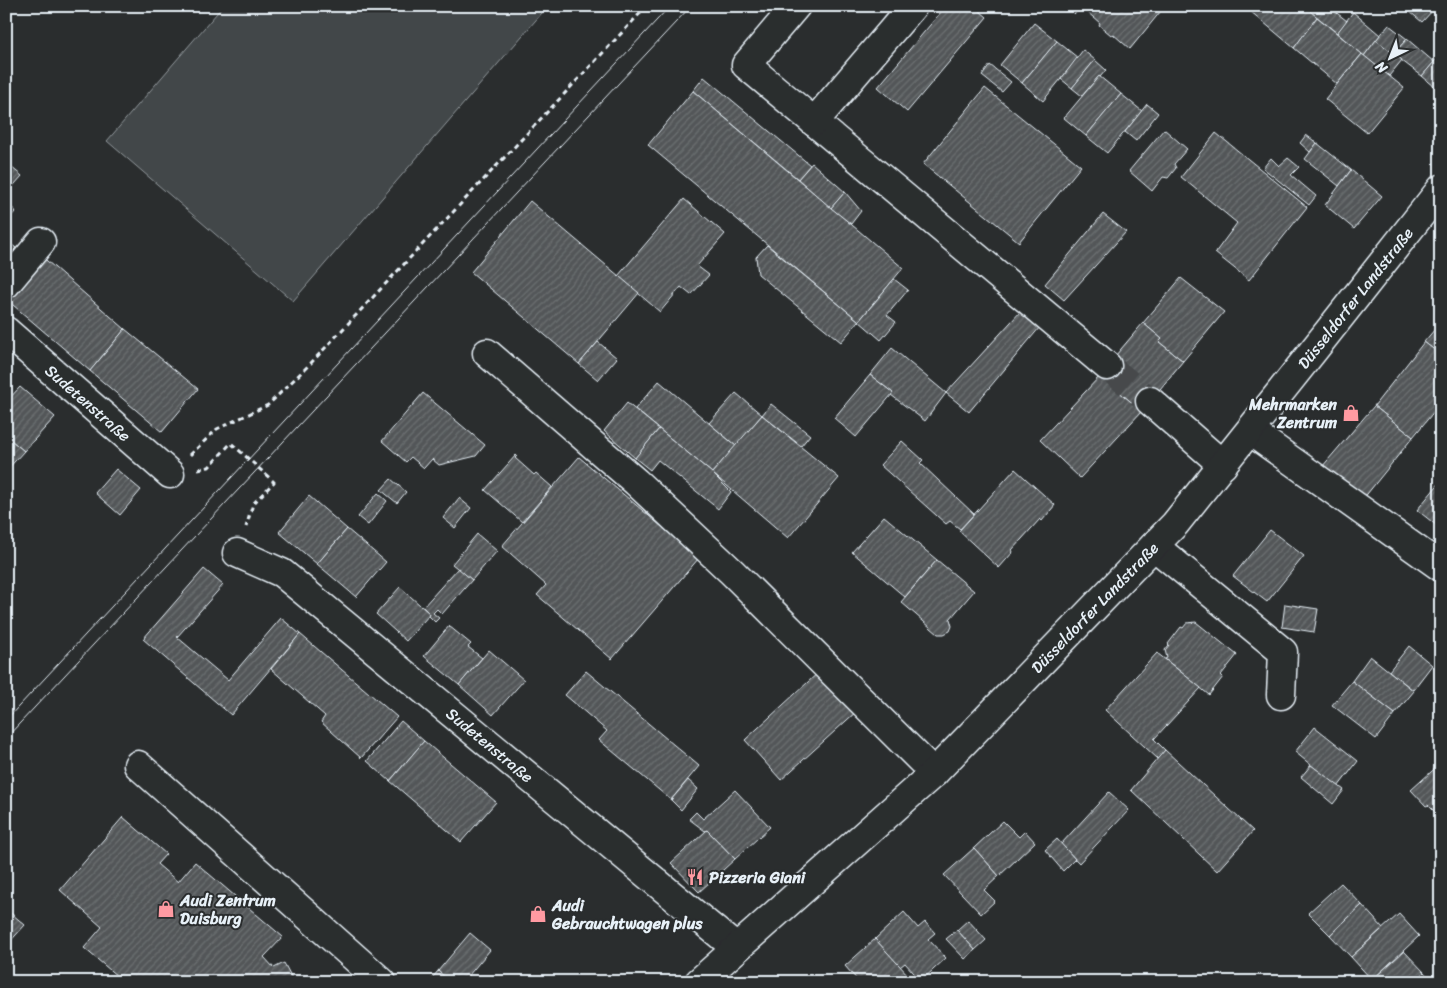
<svg xmlns="http://www.w3.org/2000/svg" width="1447" height="988" font-family="Sriracha,sans-serif">
<style>
.garden{fill:#424648;stroke:#959ca0}
.building{fill:url(#building-hatch);stroke:#e8f1f8}
.lines{fill:none;stroke-linecap:round;stroke-linejoin:round}
.minor-tunnel{stroke:#464a4c;stroke-width:28;stroke-dasharray:28 14;stroke-linecap:butt}
.minor-casing{stroke:#e8f1f8;stroke-width:31}
.major-casing{stroke:#e8f1f8;stroke-width:31}
.path{stroke:#e8f1f8;stroke-width:3;stroke-dasharray:5 4;stroke-linecap:butt}
.minor{stroke:#2a2d2e;stroke-width:28}
.major{stroke:#2a2d2e;stroke-width:28}
.tram{stroke:#e8f1f8;stroke-width:1}
.labels{text-anchor:middle;stroke-width:4;stroke-linejoin:round;paint-order:stroke}
.street-label{font-size:16px;fill:#e8f1f8;stroke:#2a2d2e}
.poi-label{font-size:16px;font-weight:bold;fill:#e8f1f8;stroke:#2a2d2e;text-anchor:start}
</style>
<defs>
<pattern id="building-hatch" width="6" height="6" patternUnits="userSpaceOnUse" patternTransform="scale(1.25)"><rect width="6" height="6" fill="#535759"/><path d="M-1 1l2-2M0 6l6-6M5 7l2-2" fill="none" stroke="#6c7072"/></pattern>
</defs>
<rect width="100%" height="100%" fill="#2a2d2e"/>
<filter id="ink" filterUnits="userSpaceOnUse"><feTurbulence type="fractalNoise" baseFrequency=".02" numOctaves="2"/><feDisplacementMap in="SourceGraphic" scale="10" xChannelSelector="R" yChannelSelector="G"/><feConvolveMatrix kernelMatrix="1 2 1 2 8 2 1 2 1" color-interpolation-filters="sRGB"/></filter>
<g filter="url(#ink)">
<polygon class="garden" points="223,6 548,6 293,301 107,141"/>
<g class="building">
<polygon points="946,6 974,6 987,17 907,112 878,87"/>
<polygon points="1066,6 1080,6 1081,7 1075,14"/>
<polygon points="1080,6 1165,6 1130,49 1113,34 1111,35 1099,25 1100,23"/>
<polygon points="1254,6 1305,6 1317,17 1294,48 1250,11"/>
<polygon points="1314,6 1328,6 1347,21 1337,33 1310,11"/>
<polygon points="1403,6 1431,6 1434,9 1422,22"/>
<polygon points="1353,12 1380,35 1364,56 1337,33"/>
<polygon points="1317,17 1362,54 1337,84 1294,48"/>
<polygon points="1034,23 1057,41 1022,83 1000,65"/>
<polygon points="1389,25 1407,39 1393,54 1376,40"/>
<polygon points="1407,39 1434,62 1422,76 1393,54"/>
<polygon points="1376,40 1402,60 1389,76 1364,56"/>
<polygon points="1057,41 1078,58 1043,101 1022,83"/>
<polygon points="1083,50 1095,60 1072,88 1061,79"/>
<polygon points="1362,54 1404,88 1367,133 1325,99"/>
<polygon points="1441,54 1441,92 1422,76"/>
<polygon points="1095,60 1106,70 1100,77 1099,76 1082,96 1072,88"/>
<polygon points="990,65 1011,82 1002,92 982,76"/>
<polygon points="1099,76 1121,94 1086,136 1064,118"/>
<polygon points="704,77 810,165 798,179 693,91"/>
<polygon points="985,88 1081,166 1019,242 923,164"/>
<polygon points="693,91 903,268 859,321 648,145"/>
<polygon points="1121,94 1142,111 1107,153 1086,136"/>
<polygon points="1147,104 1158,113 1136,141 1125,132"/>
<polygon points="1164,129 1187,149 1174,164 1176,168 1168,178 1163,177 1152,191 1129,171"/>
<polygon points="1216,133 1307,207 1249,280 1215,253 1237,223 1181,177"/>
<polygon points="1306,135 1317,143 1310,152 1300,143"/>
<polygon points="1317,143 1351,170 1339,186 1305,159"/>
<polygon points="1271,158 1279,166 1288,158 1299,167 1291,175 1316,196 1309,205 1263,168"/>
<polygon points="6,163 22,176 6,194"/>
<polygon points="812,163 845,192 831,208 798,179"/>
<polygon points="1351,170 1382,196 1354,229 1325,205"/>
<polygon points="845,192 861,211 851,224 831,208"/>
<polygon points="684,199 725,234 697,266 709,275 691,295 681,287 660,312 618,276"/>
<polygon points="530,201 639,293 579,364 471,272"/>
<polygon points="6,203 16,211 6,222"/>
<polygon points="1103,214 1126,232 1064,300 1045,284"/>
<polygon points="6,240 16,248 6,259"/>
<polygon points="767,245 859,321 841,342 758,274 756,257"/>
<polygon points="39,254 125,329 90,371 6,299 6,293"/>
<polygon points="1181,278 1224,312 1183,361 1159,342 1162,339 1143,323"/>
<polygon points="894,279 908,290 887,315 896,322 881,340 859,321"/>
<polygon points="1021,311 1040,327 969,412 946,393"/>
<polygon points="1441,322 1441,355 1424,342"/>
<polygon points="1143,323 1162,339 1159,342 1183,361 1142,411 1099,375"/>
<polygon points="125,329 198,389 162,432 90,371"/>
<polygon points="598,342 617,358 598,380 579,364"/>
<polygon points="1424,342 1441,355 1441,403 1413,437 1374,406"/>
<polygon points="892,348 946,393 925,421 891,395 893,393 870,375"/>
<polygon points="870,375 893,393 856,437 834,418"/>
<polygon points="1100,376 1142,411 1080,478 1040,440"/>
<polygon points="659,381 736,446 712,473 635,409"/>
<polygon points="20,387 55,417 24,451 6,436 6,402"/>
<polygon points="423,393 485,445 476,456 439,465 432,459 424,468 411,457 406,462 382,441"/>
<polygon points="736,393 762,415 736,446 709,423"/>
<polygon points="627,403 659,429 635,458 604,431"/>
<polygon points="771,404 810,435 801,446 762,415"/>
<polygon points="1374,406 1413,437 1363,499 1322,467"/>
<polygon points="762,415 839,478 788,538 712,473"/>
<polygon points="659,429 712,473 731,492 718,509 658,460 650,470 635,458"/>
<polygon points="6,436 24,451 6,471"/>
<polygon points="902,441 923,460 920,463 974,514 960,529 950,521 946,524 880,465"/>
<polygon points="516,455 517,456 515,458 534,475 536,473 552,487 522,522 485,490"/>
<polygon points="579,457 699,558 612,659 537,595 546,585 502,546"/>
<polygon points="116,469 141,490 120,515 95,493"/>
<polygon points="1015,469 1055,505 1042,521 1040,519 1012,550 1013,552 999,568 959,531"/>
<polygon points="391,479 406,492 397,503 381,490"/>
<polygon points="1441,481 1441,529 1417,510"/>
<polygon points="378,493 387,501 368,525 358,517"/>
<polygon points="309,496 347,529 317,564 279,532"/>
<polygon points="459,498 471,508 455,528 443,518"/>
<polygon points="884,516 937,560 905,597 852,552"/>
<polygon points="347,529 386,562 356,597 317,564"/>
<polygon points="1270,530 1304,556 1267,602 1233,576"/>
<polygon points="477,534 497,551 472,580 452,564"/>
<polygon points="937,560 974,591 950,619 952,626 950,631 944,634 938,634 901,602"/>
<polygon points="458,568 472,580 442,614 437,609 433,613 439,618 435,622 429,616 430,614 423,607"/>
<polygon points="204,569 223,585 177,637 228,680 281,618 300,634 231,715 143,639"/>
<polygon points="400,587 430,614 406,641 376,614"/>
<polygon points="1285,604 1318,609 1314,632 1282,627"/>
<polygon points="1196,622 1237,655 1221,675 1223,677 1209,695 1165,659 1167,658 1165,650 1169,645 1168,644 1181,627 1183,628 1187,623"/>
<polygon points="449,626 471,644 468,647 482,658 459,685 424,656"/>
<polygon points="300,634 397,717 361,758 321,722 325,716 271,669"/>
<polygon points="1409,646 1432,665 1413,690 1389,671"/>
<polygon points="489,650 524,680 493,715 459,685"/>
<polygon points="1157,653 1201,688 1154,739 1165,750 1158,759 1105,710"/>
<polygon points="1370,656 1414,691 1395,714 1352,681"/>
<polygon points="586,671 699,766 671,800 599,740 607,731 565,695"/>
<polygon points="820,671 857,711 781,780 745,740"/>
<polygon points="1352,681 1395,714 1376,739 1332,705"/>
<polygon points="401,721 424,741 390,781 367,761"/>
<polygon points="1315,727 1358,761 1338,787 1295,752"/>
<polygon points="424,741 496,802 461,842 390,781"/>
<polygon points="1165,750 1253,831 1217,871 1131,790"/>
<polygon points="1441,763 1441,818 1428,805 1426,806 1411,790"/>
<polygon points="1311,765 1344,790 1333,804 1301,777"/>
<polygon points="688,780 698,789 681,810 671,800"/>
<polygon points="735,790 770,827 735,859 707,830 705,831 689,819 696,812 703,819"/>
<polygon points="1109,792 1129,810 1079,863 1061,844"/>
<polygon points="123,817 166,854 157,864 178,882 195,862 283,937 264,957 274,968 284,963 293,980 299,976 302,982 124,982 84,948 102,927 60,890"/>
<polygon points="1003,821 1019,837 1025,831 1035,842 999,876 974,848"/>
<polygon points="707,830 735,859 699,892 671,863"/>
<polygon points="1057,839 1075,859 1063,871 1045,850"/>
<polygon points="974,848 999,876 984,890 995,901 981,914 944,875"/>
<polygon points="1341,883 1362,905 1330,935 1308,913"/>
<polygon points="1362,905 1383,928 1351,957 1330,935"/>
<polygon points="6,909 25,925 6,946"/>
<polygon points="904,912 918,928 925,922 935,933 928,939 946,958 921,981 905,963 900,967 875,939"/>
<polygon points="1399,914 1419,936 1372,980 1351,957"/>
<polygon points="968,920 986,940 975,950 957,930"/>
<polygon points="957,930 975,950 965,959 946,939"/>
<polygon points="470,933 490,950 463,982 450,982 438,971"/>
<polygon points="875,939 910,977 905,982 859,982 845,966"/>
<polygon points="1404,951 1424,972 1414,982 1373,982 1372,980"/>
<polygon points="438,971 450,982 429,982"/>
<polygon points="1424,972 1433,982 1414,982"/>
</g>
<g class="lines">
<polyline class="minor-tunnel" points="1107,366 1150,401"/>
<g class="minor-casing">
<g id="minor">
<polyline points="796,6 746,65 1107,366"/>
<polyline points="814,122 913,6"/>
<polyline points="6,284 41,242"/>
<path id="s1" d="M6,331L170,474"/>
<polyline points="487,353 636,482 732,572 934,773"/>
<polyline points="1150,401 1223,465"/>
<polyline points="1250,431 1441,567"/>
<polyline points="1154,546 1283,652 1281,695"/>
<path id="s2" d="M237,553L282,573L736,948"/>
<polyline points="138,765 382,982"/>
</g>
</g>
<g class="major-casing">
<g id="major">
<path id="s3" d="M699,982L934,773L1175,524L1313,351L1441,189"/>
</g>
</g>
<g class="path">
<polyline points="190,455 217,429 268,405 311,363 647,6"/>
<polyline points="198,469 209,467 231,443 274,482 253,504 246,527"/>
</g>
<use href="#minor" class="minor"/>
<use href="#major" class="major"/>
<g class="tram">
<polyline points="6,720 670,6"/>
<polyline points="6,738 691,6"/>
</g>
</g>
</g>
<defs>
<g id="shop-bare" transform="scale(1.35)"><path d="M-5-2.5h2.3a2.7 3.5 0 0 1 5.4 0H5L5.5 6h-11ZM-1.5-2.5h3a1.5 2.3 0 0 0-3 0Z" fill="#ff9aa2" stroke="#2a2d2e" stroke-width="2.5" paint-order="stroke"/></g>
<g id="restaurant-bare" transform="scale(1.35)"><path d="M-5-6h1v4h1v-4h1v4h1v-4h1v5L-1.5 .5V6h-2V.5L-5-1ZM5-6V6H3V1.5H1.5Q1.5-4 5-6Z" fill="#ff9aa2" stroke="#2a2d2e" stroke-width="2.5" paint-order="stroke"/></g>
</defs>
<g fill-rule="evenodd">
<use href="#shop-bare" x="1351" y="413"/>
<use href="#restaurant-bare" x="695" y="877"/>
<use href="#shop-bare" x="166" y="909"/>
<use href="#shop-bare" x="538" y="914"/>
</g>
<g class="labels">
<g class="street-label">
<text dy="6" stroke="none"><textPath href="#s3" startOffset="950">Düsseldorfer Landstraße</textPath></text>
<text dy="6" stroke="none"><textPath href="#s1" startOffset="109">Sudetenstraße</textPath></text>
<text dy="6" stroke="none"><textPath href="#s3" startOffset="545">Düsseldorfer Landstraße</textPath></text>
<text dy="6" stroke="none"><textPath href="#s2" startOffset="319">Sudetenstraße</textPath></text>
</g>
<g class="poi-label">
<text x="1337" y="410" text-anchor="end">Mehrmarken<tspan x="1337" dy="18">Zentrum</tspan></text>
<text x="709" y="883">Pizzeria Giani</text>
<text x="180" y="906">Audi Zentrum<tspan x="180" dy="18">Duisburg</tspan></text>
<text x="552" y="911">Audi<tspan x="552" dy="18">Gebrauchtwagen plus</tspan></text>
</g>
</g>
<rect width="1447" height="988" fill="none" stroke="#2a2d2e" stroke-width="25"/>
<rect x="12" y="12" width="1422" height="963" fill="none" stroke="#e8f1f8" stroke-width="2" filter="url(#ink)"/>
<g transform="translate(1390 58) rotate(223)" stroke="#2a2d2e" stroke-width="4" paint-order="stroke">
<path d="M0-4L9 19L0 12L-9 19Z" fill="#e8f1f8"/>
<text y="-8" font-size="14" font-weight="bold" text-anchor="middle" fill="#e8f1f8">N</text>
</g>
</svg>
